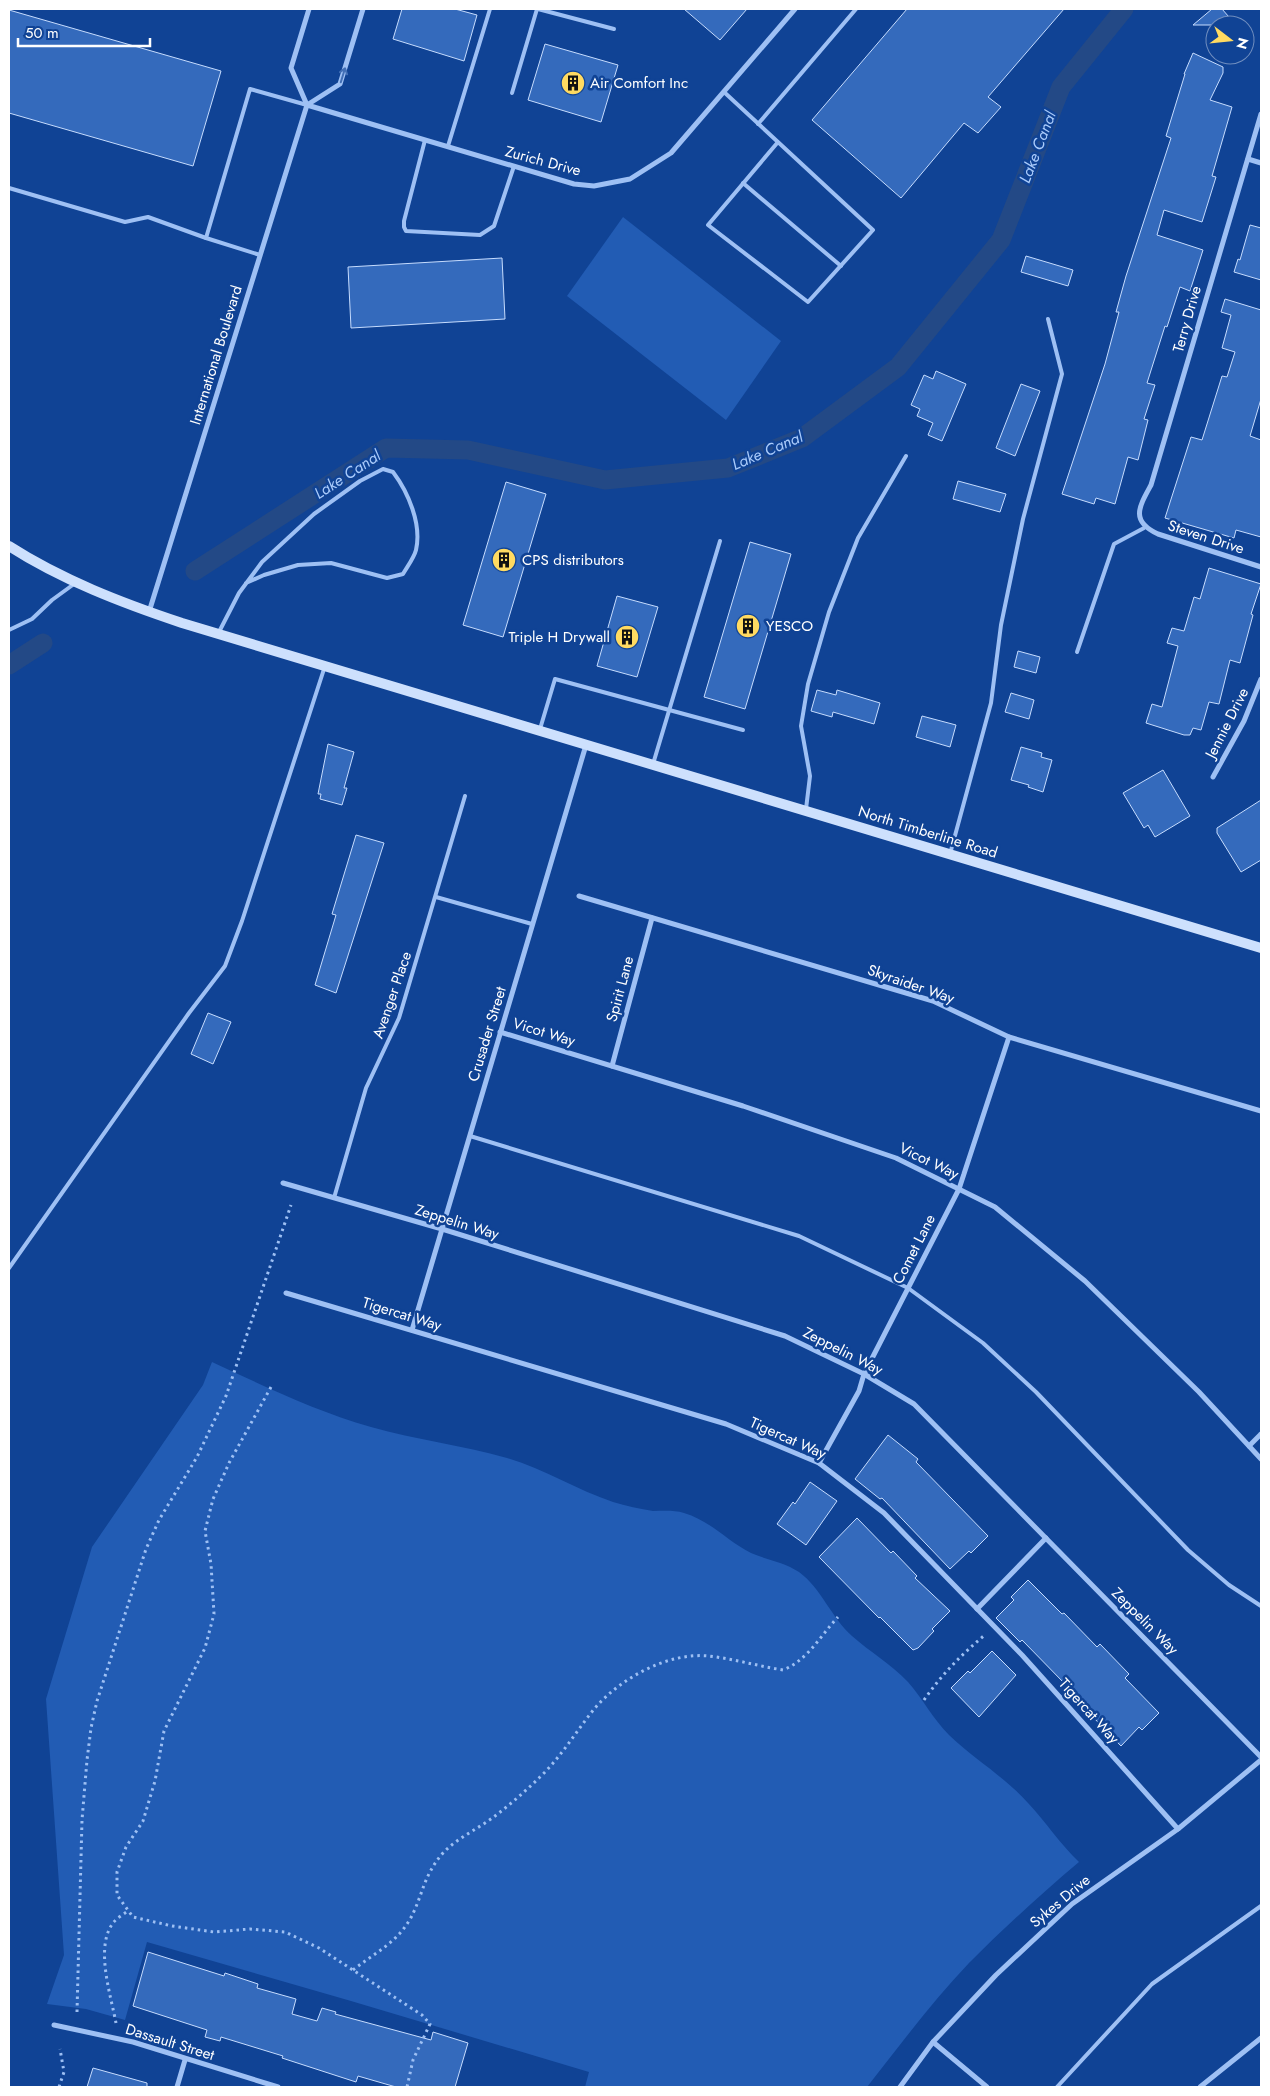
<svg xmlns="http://www.w3.org/2000/svg" width="1270" height="2096" font-family="Jost,sans-serif">
<style>
.green{fill:#225cb4}
.lines{fill:none;stroke-linecap:round;stroke-linejoin:round}
.canal{stroke:#234986;stroke-width:19}
.building{fill:#346abc;stroke:#c6dcfe}
.path{stroke:#9ec0f4;stroke-width:3;stroke-dasharray:2.5 4;stroke-linecap:butt}
.lane{stroke:#9ec0f4;stroke-width:4}
.street{stroke:#9ec0f4;stroke-width:5}
.secondary{stroke:#cde0fd;stroke-width:10}
.oneway{stroke:#426fb6}
.labels{text-anchor:middle;stroke-width:5;stroke-linejoin:round;paint-order:stroke}
.poi-label{font-size:15px;fill:#fff;stroke:#104395;text-anchor:start}
.street-label{font-size:15px;fill:#fff;stroke:#104395}
.water-label{font-size:16px;font-style:italic;fill:#aacbfb;stroke:#104395}
</style>
<rect width="100%" height="100%" fill="#104395"/>
<g class="green">
<polygon points="623,217 781,341 726,420 567,296"/>
<path d="M212,1362C264,1386 315,1411 371,1427C416,1440 462,1445 507,1458C544,1469 577,1490 613,1502C626,1506 640,1509 653,1511C664,1511 674,1510 684,1513C711,1521 727,1541 751,1553C767,1560 784,1562 799,1572C821,1588 831,1617 852,1636C870,1652 891,1664 908,1682C923,1699 933,1719 949,1735C974,1759 1005,1777 1028,1803C1046,1822 1060,1844 1079,1862C1041,1894 1004,1928 969,1963C932,2002 900,2045 867,2087H585L589,2072L351,2001L147,1942L125,2020L86,2009L47,2004L64,1955L46,1699L92,1547L203,1385Z"/>
</g>
<g class="lines">
<g class="canal">
<polyline points="195,571 386,448 468,450 605,480 728,468 802,438 898,367 1001,240 1061,87 1124,9"/>
<polyline points="9,665 43,643"/>
</g>
</g>
<g class="building">
<polygon points="402,9 455,9 477,15 464,61 393,39"/>
<polygon points="684,9 747,9 720,40"/>
<polygon points="907,9 1064,9 988,97 1001,107 978,133 964,123 901,198 812,120"/>
<polygon points="1212,9 1222,9 1236,25 1193,25"/>
<polygon points="9,10 221,71 193,166 9,113"/>
<polygon points="545,44 618,65 601,122 528,100"/>
<polygon points="1193,53 1223,67 1223,73 1210,100 1232,107 1212,176 1216,177 1202,222 1164,210 1157,235 1203,250 1190,291 1180,287 1167,327 1165,326 1147,383 1155,385 1144,419 1148,420 1138,460 1128,457 1115,504 1096,498 1094,504 1062,494 1105,364 1119,312 1116,312 1126,276 1171,138 1166,136 1185,74 1184,74"/>
<polygon points="1250,225 1261,228 1261,280 1234,272 1238,259 1240,260"/>
<polygon points="1026,256 1073,270 1068,286 1021,272"/>
<polygon points="502,258 505,319 351,328 348,267"/>
<polygon points="1225,299 1261,310 1261,399 1250,436 1261,440 1261,537 1236,530 1234,538 1165,518 1191,437 1202,440 1222,376 1227,377 1235,352 1222,348 1231,315 1221,312"/>
<polygon points="936,371 966,384 942,441 928,435 933,423 917,416 920,409 911,405 924,375 933,379"/>
<polygon points="1021,384 1040,391 1015,456 996,448"/>
<polygon points="958,481 1006,494 1000,512 953,499"/>
<polygon points="506,482 546,494 503,637 463,625"/>
<polygon points="750,542 791,554 745,709 704,697"/>
<polygon points="1209,568 1261,584 1251,614 1253,615 1240,663 1230,660 1219,704 1209,702 1201,730 1193,728 1190,735 1184,735 1146,723 1152,704 1162,707 1178,646 1167,643 1172,628 1184,631 1194,597 1200,599"/>
<polygon points="617,596 658,607 637,677 597,666"/>
<polygon points="1018,651 1040,657 1036,673 1014,667"/>
<polygon points="817,690 836,695 837,690 880,703 874,724 833,712 832,717 811,711"/>
<polygon points="1011,693 1034,700 1029,719 1005,712"/>
<polygon points="922,716 956,725 950,747 916,737"/>
<polygon points="328,744 354,752 344,788 347,788 342,805 320,799 321,794 318,794"/>
<polygon points="1021,747 1042,753 1041,757 1052,760 1043,792 1028,787 1029,785 1011,780"/>
<polygon points="1163,770 1190,816 1155,837 1148,825 1144,828 1123,793"/>
<polygon points="1261,800 1261,860 1241,872 1217,833 1217,828"/>
<polygon points="356,835 384,843 336,993 315,985 336,915 332,914"/>
<polygon points="208,1013 231,1022 213,1064 191,1054"/>
<polygon points="888,1435 918,1459 916,1462 988,1536 971,1553 969,1551 950,1569 882,1498 880,1499 855,1479"/>
<polygon points="810,1482 837,1501 806,1545 777,1524 793,1502 795,1504"/>
<polygon points="857,1518 891,1553 893,1551 917,1576 915,1578 950,1611 932,1629 934,1631 918,1648 913,1650 880,1617 879,1618 819,1557"/>
<polygon points="1028,1580 1062,1614 1064,1613 1097,1647 1100,1644 1129,1674 1125,1678 1159,1713 1142,1730 1139,1727 1121,1746 1063,1686 1065,1684 1022,1640 1020,1642 996,1618 1014,1600 1011,1597"/>
<polygon points="992,1651 1016,1675 979,1717 951,1688 968,1671 970,1673"/>
<polygon points="148,1952 224,1976 225,1973 258,1984 257,1988 296,1999 292,2014 317,2021 322,2008 336,2012 335,2014 431,2040 433,2032 468,2043 455,2087 396,2087 358,2076 356,2082 282,2058 283,2056 221,2037 220,2041 205,2037 207,2030 133,2006"/>
<polygon points="93,2068 147,2083 147,2087 87,2087"/>
</g>
<g class="lines">
<g class="path">
<polyline points="271,1387 229,1463 213,1499 205,1531 211,1564 214,1614 205,1648 164,1731 155,1781 143,1821 126,1847 117,1872 117,1895 133,1917 172,1926 214,1932 250,1929 285,1932 319,1948 422,2015 430,2024 413,2060 407,2087"/>
<path d="M924,1700C942,1674 962,1654 986,1634"/>
<path d="M353,1970C373,1954 395,1944 409,1921C423,1897 422,1877 443,1853C457,1838 478,1829 495,1816C512,1803 528,1789 543,1774C563,1754 577,1730 595,1708C621,1678 668,1652 709,1656C734,1659 758,1666 783,1670C808,1660 820,1636 838,1617"/>
<polyline points="77,2012 82,1820 87,1760 91,1728 97,1701 146,1549 159,1520 197,1457 226,1396 291,1205"/>
<path d="M116,2023C111,1996 96,1951 111,1926C114,1920 122,1915 128,1911"/>
<polyline points="59,2087 64,2072 60,2049"/>
</g>
<g class="lane">
<polyline points="538,9 614,29"/>
<polyline points="724,92 873,230 808,302 708,225 778,142"/>
<polyline points="512,93 537,9"/>
<polyline points="758,124 856,9"/>
<polyline points="425,140 404,221 404,227 406,231 480,235 494,226 514,166"/>
<polyline points="448,146 490,9"/>
<polyline points="743,183 841,266"/>
<polyline points="9,188 125,222 148,217 206,238"/>
<polyline points="260,255 206,238 250,89 307,105"/>
<polyline points="9,630 32,619 52,600 74,584"/>
<path d="M219,632L239,593L262,562L314,514L360,481L383,469L393,472C408,492 422,524 416,550C414,558 407,567 403,574L387,578L331,563L298,565L264,575L246,583"/>
<polyline points="1077,652 1114,544 1144,528"/>
<polyline points="540,729 555,679 743,730"/>
<polyline points="653,764 720,541"/>
<polyline points="806,809 810,776 801,726 808,684 829,612 858,538 906,456"/>
<polyline points="950,854 991,703 1001,625 1023,519 1062,374 1048,319"/>
<polyline points="436,897 532,924"/>
<polyline points="470,1136 799,1236 908,1288 983,1343 1036,1392 1188,1550 1229,1585 1261,1606"/>
<polyline points="334,1198 366,1088 399,1018 465,796"/>
<polyline points="9,1268 189,1013 225,966 242,921 325,666"/>
<polyline points="1057,2087 1152,1984 1261,1906"/>
</g>
<g class="street">
<polyline points="307,105 574,184 594,186 630,179 671,153 795,9"/>
<polyline points="307,105 291,68 309,9"/>
<path d="M1261,114L1151,485C1139,507 1130,521 1158,534L1261,567"/>
<polyline points="1248,159 1261,163"/>
<polyline points="149,612 307,105 340,84 363,9"/>
<polyline points="1213,777 1244,721 1261,679"/>
<polyline points="579,896 933,1001 1009,1037 1261,1111"/>
<polyline points="500,1032 743,1106 896,1158 995,1207 1085,1281 1199,1392 1261,1459"/>
<polyline points="612,1066 652,918"/>
<polyline points="283,1183 442,1229 785,1336 864,1374 914,1404 1261,1757"/>
<polyline points="286,1293 726,1424 819,1463 884,1513 1022,1655 1178,1829"/>
<polyline points="412,1330 586,745"/>
<polyline points="1249,1446 1261,1434"/>
<polyline points="819,1463 859,1391 864,1374 959,1189 1009,1037"/>
<polyline points="977,1609 1046,1538"/>
<polyline points="54,2025 133,2042 278,2087"/>
<polyline points="933,2042 987,2087"/>
<polyline points="177,2087 185,2060"/>
<polyline points="900,2087 933,2042 996,1975 1072,1904 1178,1829 1261,1760"/>
<polyline points="1200,2087 1261,2038"/>
</g>
<path class="secondary" d="M9,546C62,580 122,603 182,623L1261,948"/>
</g>
<defs><path id="oneway-shaft" d="M-6 0H5M1.5-3L5.5 0L1.5 3" fill="none" stroke-width="1.6" stroke-linecap="round" stroke-linejoin="round" transform="scale(1.25)"/></defs>
<use class="oneway" href="#oneway-shaft" transform="translate(343 75) rotate(-73)"/>
<defs>
<g id="building-disc" transform="scale(1.25)"><circle r="9.5" fill="#ffda61" stroke="#104395"/><path d="M-4-6H4V6H1V3H-1V6H-4ZM-2.5-4.3h1.7v1.8h-1.7ZM.8-4.3h1.7v1.8H.8ZM-2.5-1h1.7V.8h-1.7ZM.8-1h1.7V.8H.8Z" fill="#111"/></g>
</defs>
<g fill-rule="evenodd">
<use href="#building-disc" x="573" y="83"/>
<use href="#building-disc" x="504" y="560"/>
<use href="#building-disc" x="748" y="626"/>
<use href="#building-disc" x="627" y="637"/>
</g>
<g class="labels">
<g class="poi-label">
<text x="590" y="88">Air Comfort Inc</text>
<text x="522" y="565">CPS distributors</text>
<text x="766" y="631">YESCO</text>
<text x="610" y="642" text-anchor="end">Triple H Drywall</text>
</g>
<g class="street-label">
<text transform="translate(543 161) rotate(15)" y="5">Zurich Drive</text>
<text transform="translate(1187 319) rotate(-74)" y="5">Terry Drive</text>
<text transform="translate(216 355) rotate(-73)" y="5">International Boulevard</text>
<text transform="translate(1206 537) rotate(18)" y="5">Steven Drive</text>
<text transform="translate(1227 723) rotate(-63)" y="5">Jennie Drive</text>
<text transform="translate(928 832) rotate(17)" y="5">North Timberline Road</text>
<text transform="translate(911 984) rotate(19)" y="5">Skyraider Way</text>
<text transform="translate(620 989) rotate(-75)" y="5">Spirit Lane</text>
<text transform="translate(392 995) rotate(-71)" y="5">Avenger Place</text>
<text transform="translate(544 1032) rotate(17)" y="5">Vicot Way</text>
<text transform="translate(487 1034) rotate(-73)" y="5">Crusader Street</text>
<text transform="translate(929 1161) rotate(26)" y="5">Vicot Way</text>
<text transform="translate(457 1222) rotate(17)" y="5">Zeppelin Way</text>
<text transform="translate(914 1249) rotate(-63)" y="5">Comet Lane</text>
<text transform="translate(402 1314) rotate(17)" y="5">Tigercat Way</text>
<text transform="translate(843 1351) rotate(27)" y="5">Zeppelin Way</text>
<text transform="translate(788 1438) rotate(24)" y="5">Tigercat Way</text>
<text transform="translate(1145 1621) rotate(45)" y="5">Zeppelin Way</text>
<text transform="translate(1089 1711) rotate(48)" y="5">Tigercat Way</text>
<text transform="translate(1060 1901) rotate(-40)" y="5">Sykes Drive</text>
<text transform="translate(170 2042) rotate(17)" y="5">Dassault Street</text>
</g>
<g class="water-label">
<text transform="translate(1037 147) rotate(-69)" y="6">Lake Canal</text>
<text transform="translate(767 450) rotate(-23)" y="6">Lake Canal</text>
<text transform="translate(347 474) rotate(-33)" y="6">Lake Canal</text>
</g>
</g>
<rect width="1270" height="2096" fill="none" stroke="#ffffff" stroke-width="20"/>
<g transform="translate(1230 40) rotate(106)"><circle r="24" fill="#104395" stroke="#708ebf"/>
<path d="M0-4L9 19L0 12L-9 19Z" fill="#ffda61"/>
<text y="-8" font-size="14" font-weight="bold" text-anchor="middle" fill="#ffffff">N</text>
</g>
<path d="M18 38v8h132v-8" fill="none" stroke="#ffffff" stroke-width="2.5"/>
<text x="25" y="38" font-size="15" fill="#ffffff" stroke="#104395" stroke-width="4" paint-order="stroke">50 m</text>
</svg>
